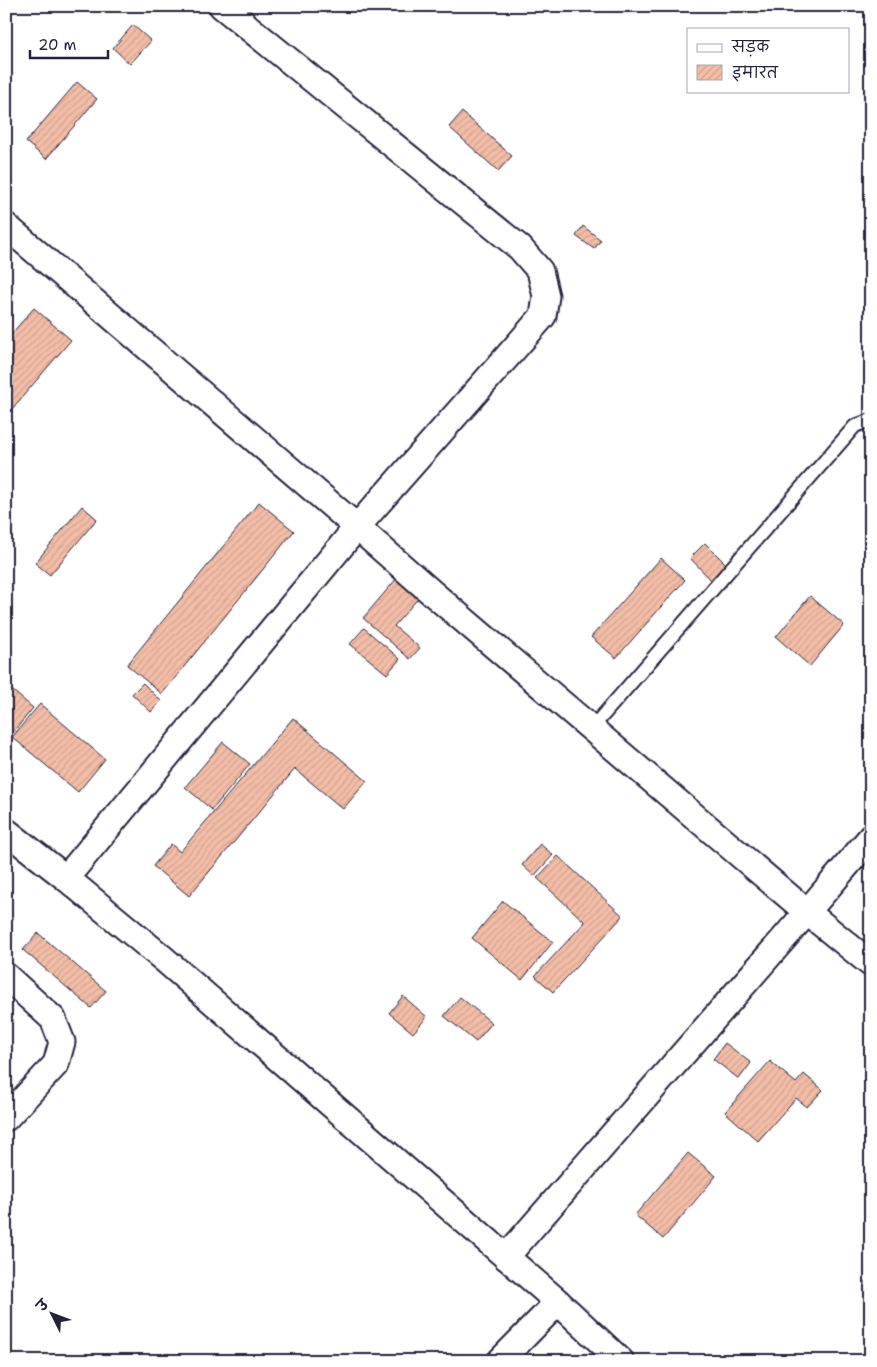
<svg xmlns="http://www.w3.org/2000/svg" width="877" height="1367" font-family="'Shantell Sans','Playpen Sans Deva',sans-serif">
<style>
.building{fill:url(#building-hatch);stroke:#22223b}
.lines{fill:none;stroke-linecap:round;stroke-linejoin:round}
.service-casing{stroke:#22223b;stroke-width:16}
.minor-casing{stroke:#22223b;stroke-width:29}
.service{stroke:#fff;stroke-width:12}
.minor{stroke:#fff;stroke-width:25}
</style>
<defs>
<pattern id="building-hatch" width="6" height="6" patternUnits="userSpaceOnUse" patternTransform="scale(1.25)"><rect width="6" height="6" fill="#f3bda7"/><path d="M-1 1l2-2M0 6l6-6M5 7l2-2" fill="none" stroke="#d0a291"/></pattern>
</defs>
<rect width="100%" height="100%" fill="#fff"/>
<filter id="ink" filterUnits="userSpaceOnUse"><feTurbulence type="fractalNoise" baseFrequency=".02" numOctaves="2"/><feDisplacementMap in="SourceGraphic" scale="10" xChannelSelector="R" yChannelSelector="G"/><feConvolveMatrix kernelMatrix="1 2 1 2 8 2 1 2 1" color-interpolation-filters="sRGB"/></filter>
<g filter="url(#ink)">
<g class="building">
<polygon points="133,25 151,41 130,64 113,48"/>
<polygon points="77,82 97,99 46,159 26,142"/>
<polygon points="462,112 512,156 498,171 449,127"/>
<polygon points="583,226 601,240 594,249 576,236"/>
<polygon points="34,308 71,340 6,416 6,340"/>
<polygon points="259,502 294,531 162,694 127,665"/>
<polygon points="82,506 97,519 50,575 35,563"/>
<polygon points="705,543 728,566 712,581 690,558"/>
<polygon points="661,558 685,580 616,658 591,637"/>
<polygon points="398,577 420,596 394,626 420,648 410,659 363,618"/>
<polygon points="810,596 844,625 810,666 776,637"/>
<polygon points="364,628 400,659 387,674 350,644"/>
<polygon points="143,683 161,701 151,712 132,694"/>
<polygon points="6,685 33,708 7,740 6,739"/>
<polygon points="40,704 105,759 78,792 12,737"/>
<polygon points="293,718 367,781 343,809 295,769 189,896 153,866 171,844 180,852"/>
<polygon points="223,742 250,764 212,810 185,787"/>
<polygon points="540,844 553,855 534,876 522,865"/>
<polygon points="558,856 623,916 553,992 535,976 585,922 537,878"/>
<polygon points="503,901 553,942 522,980 472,938"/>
<polygon points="38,933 106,991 91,1008 23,950"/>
<polygon points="403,996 427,1017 413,1033 389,1013"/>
<polygon points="460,997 492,1023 476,1042 444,1016"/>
<polygon points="725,1043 751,1063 739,1079 713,1059"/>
<polygon points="770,1061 796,1083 804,1074 823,1090 807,1107 796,1098 758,1141 725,1112"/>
<polygon points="688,1153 716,1176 663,1239 635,1215"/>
</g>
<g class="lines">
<g class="service-casing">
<polyline id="service" points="591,729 855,426 871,420"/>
</g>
<g class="minor-casing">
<g id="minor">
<polyline points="6,226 357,527 431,592 807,912 871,964"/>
<polyline points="6,831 66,878 165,960 558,1302 621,1361"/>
<polyline points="66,878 357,527 543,316 546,296 540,271 520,248 222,6"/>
<polyline points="6,976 53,1019 62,1042 56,1064 6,1118"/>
<polyline points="506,1257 807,912 871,837"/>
<polyline points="500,1361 558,1302"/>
</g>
</g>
<use href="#service" class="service"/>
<use href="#minor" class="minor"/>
</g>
</g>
<rect width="877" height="1367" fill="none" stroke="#fff" stroke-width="25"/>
<rect x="12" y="12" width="852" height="1342" fill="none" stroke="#22223b" stroke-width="2" filter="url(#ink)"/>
<rect x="687" y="28" width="162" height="65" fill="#ffffff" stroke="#a7a7b1"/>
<rect x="697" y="44" width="25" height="8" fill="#ffffff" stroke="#a7a7b1"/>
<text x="732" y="52" font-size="15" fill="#22223b">सड़क</text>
<rect x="697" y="65" width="25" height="15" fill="url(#building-hatch)" stroke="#a7a7b1"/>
<text x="732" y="78" font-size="15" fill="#22223b">इमारत</text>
<g transform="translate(52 1314) rotate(312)" stroke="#ffffff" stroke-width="4" paint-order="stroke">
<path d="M0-4L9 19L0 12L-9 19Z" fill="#22223b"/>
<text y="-8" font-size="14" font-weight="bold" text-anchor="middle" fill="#22223b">उ</text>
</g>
<path d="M30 50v8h78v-8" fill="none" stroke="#22223b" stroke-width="2.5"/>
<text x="38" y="50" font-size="15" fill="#22223b" stroke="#ffffff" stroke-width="4" paint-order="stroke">20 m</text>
</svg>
